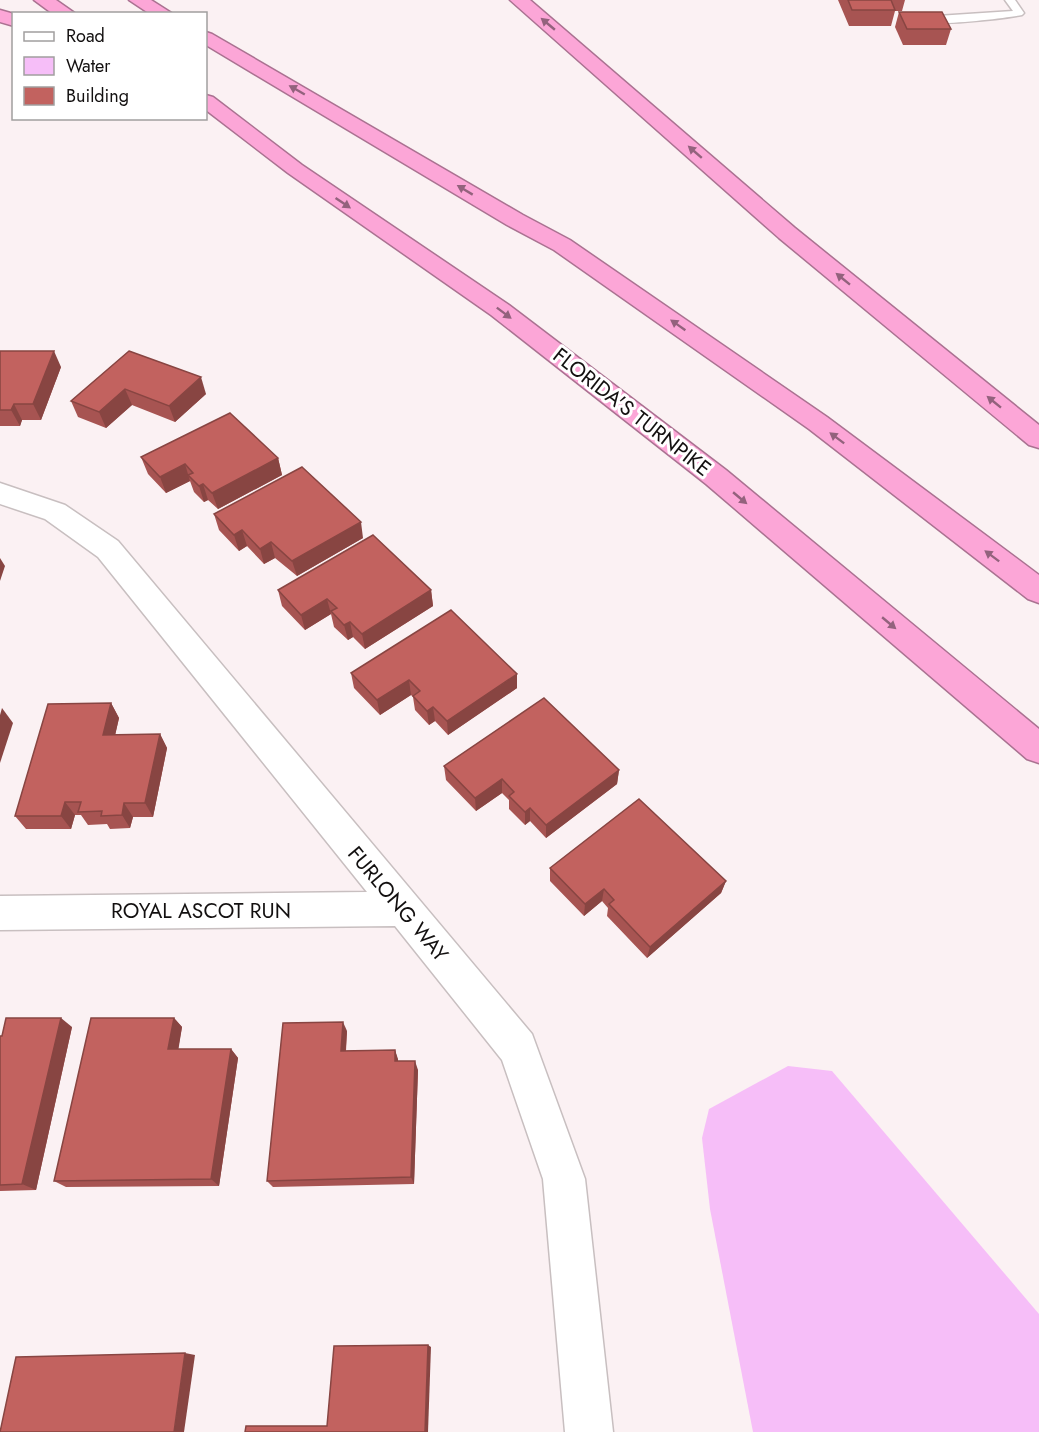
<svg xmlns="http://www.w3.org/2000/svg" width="1039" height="1432" font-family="Jost,sans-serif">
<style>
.water{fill:#f6bef8}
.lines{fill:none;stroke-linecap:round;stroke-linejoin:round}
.lane-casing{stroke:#c8bfc0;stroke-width:3}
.street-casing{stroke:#c8bfc0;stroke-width:3}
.highway-casing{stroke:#aa7291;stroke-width:3}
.lane{fill:#fff;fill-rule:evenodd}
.street{fill:#fff;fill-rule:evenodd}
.highway{fill:#fca6d7;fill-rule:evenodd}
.wall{fill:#a75452}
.shaded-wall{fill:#884542}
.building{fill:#c2625f;stroke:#884542;stroke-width:1.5}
.oneway{fill:#93627d}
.labels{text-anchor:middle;stroke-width:6;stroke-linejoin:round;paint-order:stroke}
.street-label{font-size:21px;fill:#131010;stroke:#fff}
</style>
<rect width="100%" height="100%" fill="#fbf1f3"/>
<polygon class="water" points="788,1066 832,1071 1039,1314 1039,1432 753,1432 710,1209 702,1138 709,1109"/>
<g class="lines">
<g class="lane-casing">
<path id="lane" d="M1005,0H1015L1024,13L1022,15C1006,18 928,28 917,20L922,17L1013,11Z"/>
</g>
<g class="street-casing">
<polygon id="street" points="0,483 65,505 118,541 532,1034 585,1179 613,1432 565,1432 543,1179 502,1060 395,926 0,930 0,896 367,892 98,557 45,519 0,504"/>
</g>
<g class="highway-casing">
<g id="highway">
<polygon points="34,0 56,0 76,14 53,14"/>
<polygon points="129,0 151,0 173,14 150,14"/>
<polygon points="510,0 530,0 795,228 1039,425 1039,448 1029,445 779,238"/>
<polygon points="0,10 14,14 14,26 0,22"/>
<polygon points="206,32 212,34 523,215 570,240 827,417 1039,575 1039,603 1028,599 809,429 554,250 507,225 206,45"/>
<polygon points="206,95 213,97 302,165 509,305 726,470 1039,729 1039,763 1027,759 706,484 491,315 288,173 206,110"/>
</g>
</g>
<use href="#lane" class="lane"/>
<use href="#street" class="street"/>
<use href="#highway" class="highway"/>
</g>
<g class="wall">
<polygon points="838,0 905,0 902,11 895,11 891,26 849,26"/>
<polygon points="899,12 951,29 946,45 903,45 895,27"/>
<polygon points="0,351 61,367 41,420 22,420 20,426 0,426"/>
<polygon points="129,351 206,394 175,422 132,405 106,428 78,417 71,401"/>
<polygon points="141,457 278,458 282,475 218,509 208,500 204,502 194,492 190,481 166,493 148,474"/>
<polygon points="214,514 363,538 297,576 275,558 264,564 247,546 239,551 219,530"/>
<polygon points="278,590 431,590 433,606 365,649 353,637 348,640 334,627 331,614 305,630 282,606"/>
<polygon points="351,673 517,688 448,735 435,721 429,725 415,710 413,697 411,695 380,715 354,688"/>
<polygon points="111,703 119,718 115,735 160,734 167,748 153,817 133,817 130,828 110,829 107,824 88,825 81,815 75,815 71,829 26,829 15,816"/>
<polygon points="444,766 619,770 617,784 546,838 530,821 525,825 509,809 509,800 502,793 476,811 446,780"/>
<polygon points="550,868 726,881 721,893 647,958 607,916 608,908 602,901 584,916 550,881"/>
<polygon points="174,1018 182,1027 178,1049 231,1049 238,1058 219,1186 66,1187 54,1181"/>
<polygon points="72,1027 36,1190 0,1191 0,1036"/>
<polygon points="347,1031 346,1051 395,1050 398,1061 418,1070 414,1184 273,1187 267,1181"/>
</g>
<g class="shaded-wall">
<polygon points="54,351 61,367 41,420 33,404"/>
<polygon points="201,377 206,394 175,422 169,406"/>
<polygon points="125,389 132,405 106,428 99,412"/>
<polygon points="14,404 22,420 20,426 11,410"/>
<polygon points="278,458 282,475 218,509 212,493"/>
<polygon points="185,464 190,481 166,493 160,477"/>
<polygon points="203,484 208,500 204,502 199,486"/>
<polygon points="361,522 363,538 297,576 292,561"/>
<polygon points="242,530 247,546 239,551 234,535"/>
<polygon points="271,542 275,558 264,564 260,549"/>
<polygon points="0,558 5,566 0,581"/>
<polygon points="431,590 433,606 365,649 362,634"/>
<polygon points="327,599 331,614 305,630 301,615"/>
<polygon points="350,622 353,637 348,640 344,625"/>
<polygon points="517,674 517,688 448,735 447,721"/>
<polygon points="409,680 411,695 380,715 377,700"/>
<polygon points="111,703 119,718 112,749 103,735"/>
<polygon points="433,707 435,721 429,725 427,711"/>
<polygon points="2,708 13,723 0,763 0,715"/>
<polygon points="160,734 167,748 153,817 145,803"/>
<polygon points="619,770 617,784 546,838 546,825"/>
<polygon points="502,779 502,793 476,811 475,798"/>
<polygon points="65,802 75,815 71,829 61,816"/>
<polygon points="124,803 133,817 130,828 122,815"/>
<polygon points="530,808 530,821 525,825 525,812"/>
<polygon points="726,881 721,893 647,958 650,947"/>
<polygon points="604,889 602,901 584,916 585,904"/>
<polygon points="61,1018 72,1027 36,1190 22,1184"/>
<polygon points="174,1018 182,1027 177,1058 168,1049"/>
<polygon points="343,1022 347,1031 345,1060 341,1051"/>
<polygon points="231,1049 238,1058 219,1186 211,1179"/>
<polygon points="395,1050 398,1059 398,1070 395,1061"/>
<polygon points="415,1061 418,1070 414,1184 411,1177"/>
<polygon points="428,1345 431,1347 428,1432 425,1432"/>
<polygon points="185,1353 195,1355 184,1432 174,1432"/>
</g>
<g class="building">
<polygon points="848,0 891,0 895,10 852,10"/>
<polygon points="899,12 942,12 951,29 907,29"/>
<polygon points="0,351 54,351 33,404 14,404 11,410 0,410"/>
<polygon points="129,351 201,377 169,406 125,389 99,412 71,401"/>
<polygon points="230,413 278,458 212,493 203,484 199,486 188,475 193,473 185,464 160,477 141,457"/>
<polygon points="302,467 361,522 292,561 271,542 260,549 242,530 234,535 214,514"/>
<polygon points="373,535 431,590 362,634 350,622 344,625 331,611 337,608 327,599 301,615 278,590"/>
<polygon points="451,610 517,674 447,721 433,707 427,711 413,696 420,691 409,680 377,700 351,673"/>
<polygon points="544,698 619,770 546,825 530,808 525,812 509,796 514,792 502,779 475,798 444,766"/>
<polygon points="111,703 103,735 160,734 145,803 124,803 122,815 101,816 102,811 78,812 81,802 65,802 61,816 15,816 48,704"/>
<polygon points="639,799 726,881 650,947 609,904 614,900 604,889 585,904 550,868"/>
<polygon points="6,1018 61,1018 22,1184 0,1185 0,1036 2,1036"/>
<polygon points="91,1018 174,1018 168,1049 231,1049 211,1179 54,1181"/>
<polygon points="343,1022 341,1051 395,1050 395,1061 415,1061 411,1177 267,1181 283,1023"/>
<polygon points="428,1345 425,1432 245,1432 246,1426 327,1426 334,1346"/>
<polygon points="185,1353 174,1432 0,1432 16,1357"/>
</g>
<defs><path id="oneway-solid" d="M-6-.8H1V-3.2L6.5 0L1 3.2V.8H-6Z" transform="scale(1.5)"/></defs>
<g class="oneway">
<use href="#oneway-solid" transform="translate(548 24) rotate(-140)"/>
<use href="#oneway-solid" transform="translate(297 90) rotate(-150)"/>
<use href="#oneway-solid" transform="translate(695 152) rotate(-139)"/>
<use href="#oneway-solid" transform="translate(465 190) rotate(-149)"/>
<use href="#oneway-solid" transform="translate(343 203) rotate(34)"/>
<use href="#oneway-solid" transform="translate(843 279) rotate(-141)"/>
<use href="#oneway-solid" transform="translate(504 313) rotate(37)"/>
<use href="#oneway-solid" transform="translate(678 325) rotate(-145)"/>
<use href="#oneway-solid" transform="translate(994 402) rotate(-141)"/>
<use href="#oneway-solid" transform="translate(837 438) rotate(-143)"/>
<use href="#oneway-solid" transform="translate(740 498) rotate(40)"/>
<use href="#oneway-solid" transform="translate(992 556) rotate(-143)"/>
<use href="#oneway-solid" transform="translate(889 623) rotate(40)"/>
</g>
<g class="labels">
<g class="street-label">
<text transform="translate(632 412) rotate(38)" y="7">FLORIDA'S TURNPIKE</text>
<text transform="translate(398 904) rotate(50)" y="7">FURLONG WAY</text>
<text x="201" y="918">ROYAL ASCOT RUN</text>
</g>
</g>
<rect x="12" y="12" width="195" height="108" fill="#ffffff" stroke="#a19f9f" stroke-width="1.5"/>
<rect x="24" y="32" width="30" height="9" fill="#ffffff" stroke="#a19f9f" stroke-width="1.5"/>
<text x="66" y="42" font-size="18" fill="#131010">Road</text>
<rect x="24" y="57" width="30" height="18" fill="#f6bef8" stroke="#a19f9f" stroke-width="1.5"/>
<text x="66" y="72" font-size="18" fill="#131010">Water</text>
<rect x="24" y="87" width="30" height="18" fill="#c2625f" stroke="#a19f9f" stroke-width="1.5"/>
<text x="66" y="102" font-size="18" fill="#131010">Building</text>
</svg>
